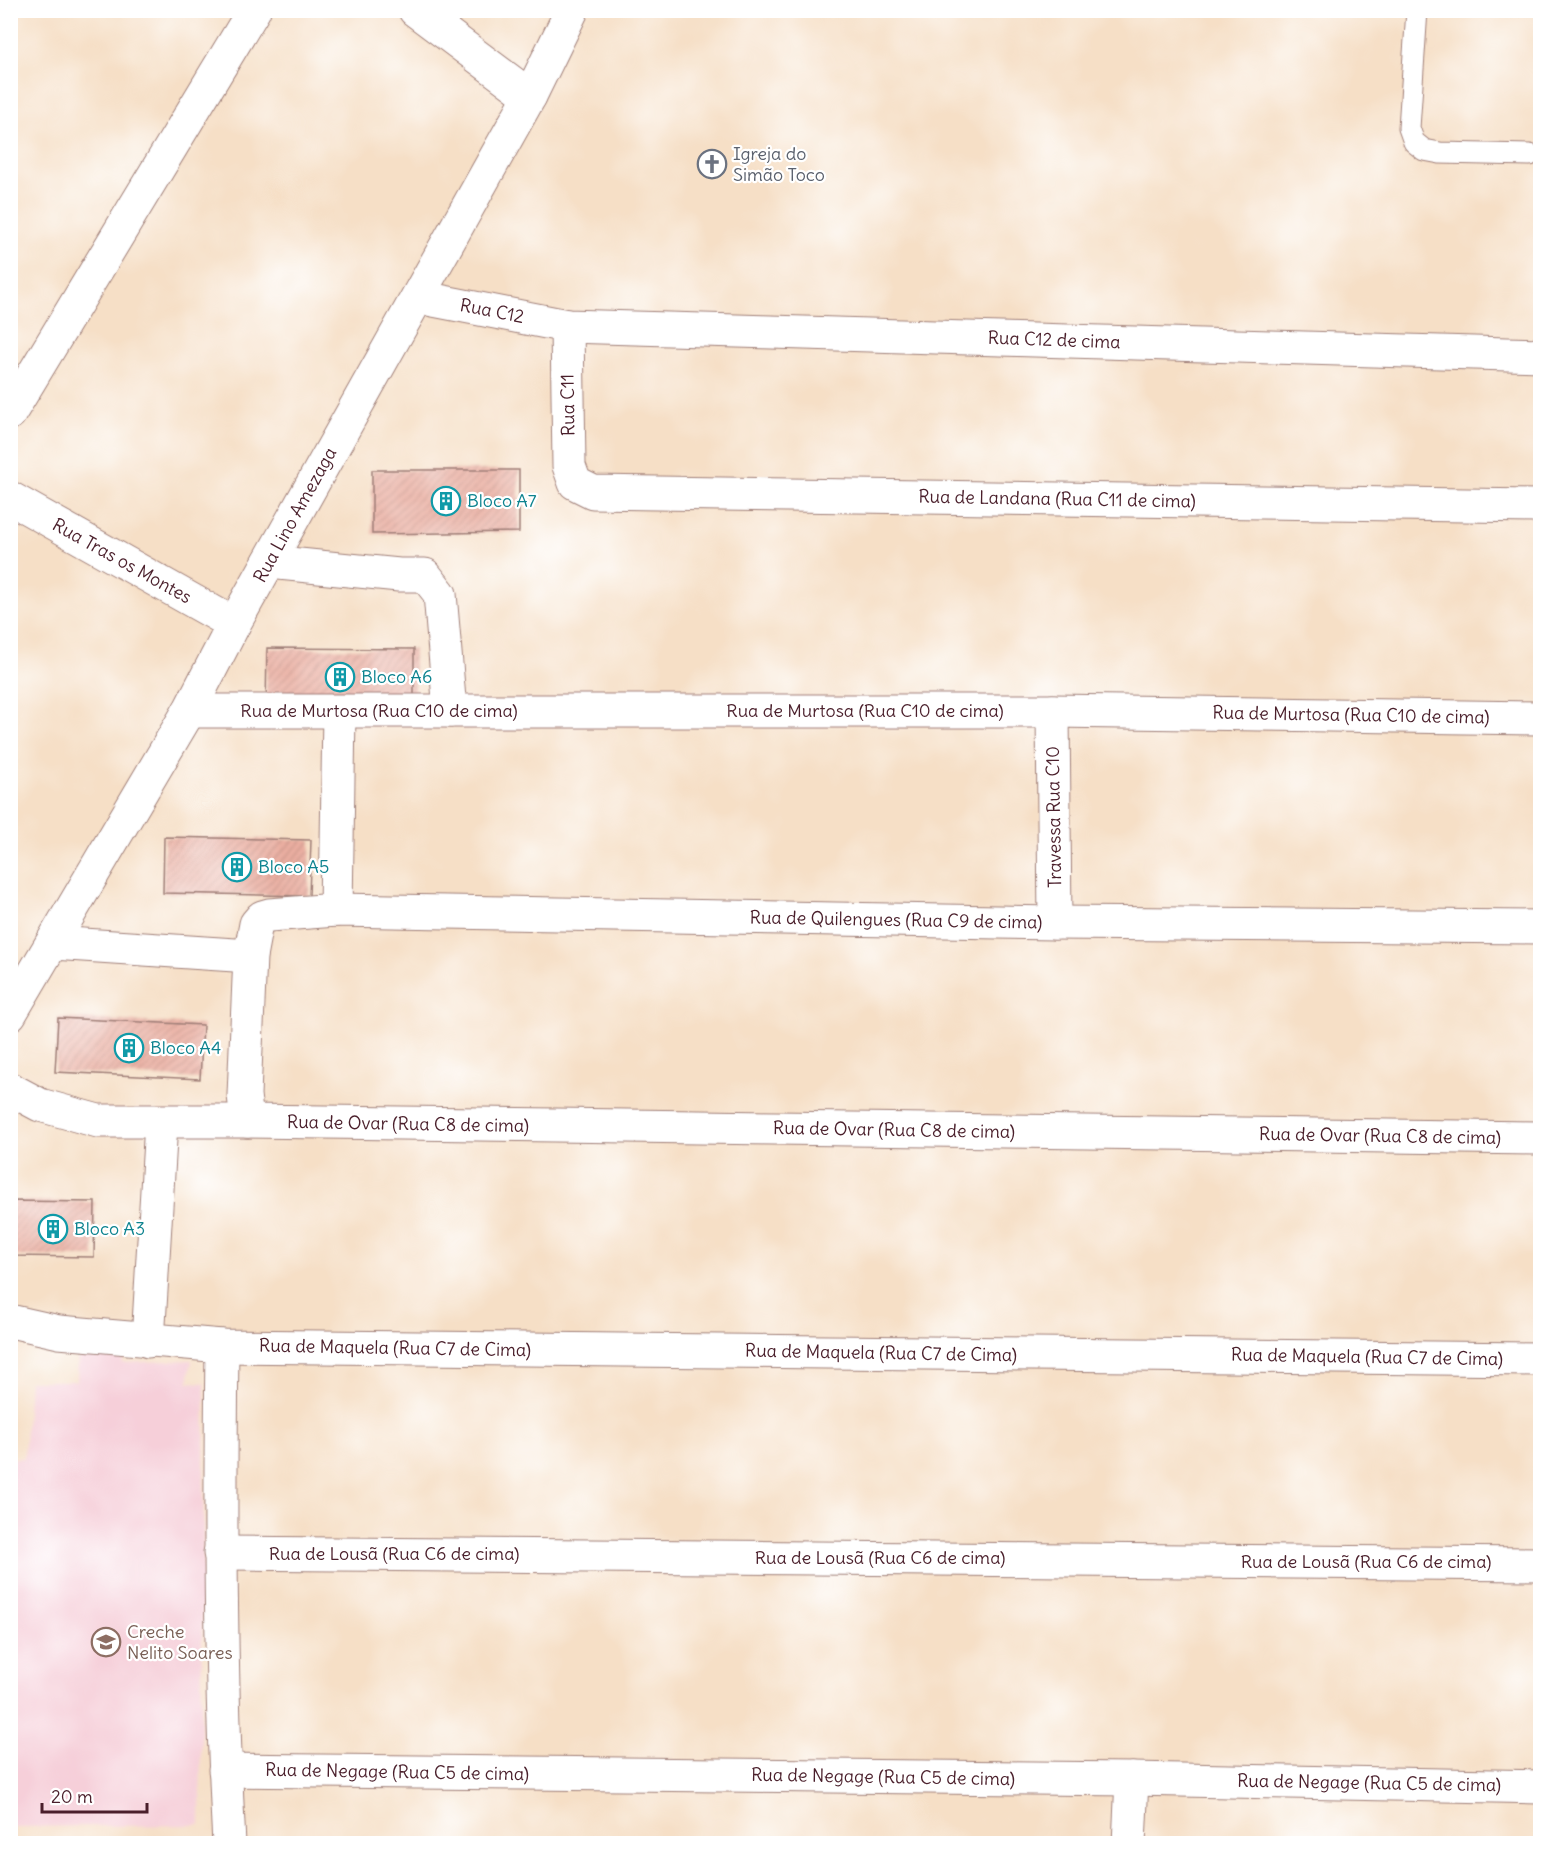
<svg xmlns="http://www.w3.org/2000/svg" width="1551" height="1854" font-family="Delius,sans-serif">
<style>
.built{fill:#f6cfd9}
.building{fill:url(#building-hatch)}
.lines{fill:none;stroke-linecap:round;stroke-linejoin:round}
.service-casing{stroke:#a07f78;stroke-width:23}
.minor-casing{stroke:#a07f78;stroke-width:35}
.tertiary-casing{stroke:#a07f78;stroke-width:35}
.service{stroke:#fff;stroke-width:21}
.minor{stroke:#fff;stroke-width:33}
.tertiary{stroke:#fff;stroke-width:33}
.labels{text-anchor:middle;stroke-width:4.5;stroke-linejoin:round;paint-order:stroke}
.worship-label{font-size:18px;fill:#5b616d;stroke:#fff;text-anchor:start}
.street-label{font-size:18px;fill:#4a1f2b;stroke:#fff}
.culture-label{font-size:18px;fill:#0d838f;stroke:#fff;text-anchor:start}
.education-label{font-size:18px;fill:#785e54;stroke:#fff;text-anchor:start}
</style>
<defs>
<pattern id="building-hatch" width="6" height="6" patternUnits="userSpaceOnUse" patternTransform="scale(1.5)"><rect width="6" height="6" fill="#eaaea0"/><path d="M-1 1l2-2M0 6l6-6M5 7l2-2" fill="none" stroke="#ca958a"/></pattern>
</defs>
<rect width="100%" height="100%" fill="#fff"/>
<filter id="ink" filterUnits="userSpaceOnUse"><feTurbulence type="fractalNoise" baseFrequency=".0167" numOctaves="2"/><feDisplacementMap in="SourceGraphic" scale="12" xChannelSelector="R" yChannelSelector="G"/><feConvolveMatrix kernelMatrix="1 2 1 2 8 2 1 2 1" color-interpolation-filters="sRGB"/></filter>
<filter id="wash" filterUnits="userSpaceOnUse"><feTurbulence type="fractalNoise" baseFrequency=".008" numOctaves="4" result="noise"/><feDisplacementMap in="SourceGraphic" scale="24" xChannelSelector="R" yChannelSelector="G"/><feGaussianBlur stdDeviation="1.35" result="paint"/><feColorMatrix in="noise" values="0 0 0 0 0 0 0 0 0 0 0 0 0 0 0 0 0 1.4 0 .05"/><feComposite in="paint" operator="in"/></filter>
<g filter="url(#wash)">
<rect width="100%" height="100%" fill="#f6dfc6"/>
<polygon class="built" points="128,1346 122,1363 192,1360 188,1382 205,1383 200,1825 11,1827 10,1459 24,1458 29,1381 77,1381 78,1348"/>
<g id="blocks">
<g class="building">
<polygon points="833,10 857,10 857,13 833,12"/>
<polygon points="372,470 519,470 519,532 372,534"/>
<polygon points="267,648 414,649 414,706 266,705"/>
<polygon points="164,837 311,840 309,896 163,893"/>
<polygon points="58,1018 203,1025 200,1079 55,1072"/>
<polygon points="10,1201 95,1202 94,1257 10,1256"/>
</g>
</g>
</g>
<g filter="url(#ink)">
<use href="#blocks" fill-opacity="0" stroke="#a07f78" stroke-width="1.5"/>
<g class="lines">
<g class="service-casing">
<polyline id="service" points="1417,10 1409,128 1414,142 1424,150 1440,153 1530,155"/>
</g>
<g class="minor-casing">
<g id="minor">
<polyline points="415,10 530,96"/>
<polyline points="418,297 567,326 1540,355"/>
<polyline points="567,326 569,466 575,483 593,492 1540,506"/>
<polyline points="10,413 254,10"/>
<polyline points="10,498 234,624"/>
<polyline points="269,562 399,575 425,575 440,594 450,711"/>
<polyline points="189,711 1053,711 1540,718"/>
<polyline points="1053,711 1055,923"/>
<polyline points="336,910 339,712"/>
<polyline points="53,943 250,956"/>
<polyline points="10,1089 40,1105 98,1121 247,1121 1540,1138"/>
<polyline points="247,1121 244,1095 250,956 256,924 262,917 269,915 336,910 1055,923 1540,927"/>
<polyline points="10,1321 59,1332 222,1346 1540,1359"/>
<polyline points="148,1341 161,1123"/>
<path d="M222,1346C220,1512 220,1678 229,1844"/>
<polyline points="220,1553 1540,1564"/>
<polyline points="225,1770 1132,1779 1540,1787"/>
<polyline points="1129,1844 1132,1779"/>
</g>
</g>
<g class="tertiary-casing">
<polyline id="tertiary" points="10,1014 189,711 234,624 530,96 572,10"/>
</g>
<use href="#service" class="service"/>
<use href="#minor" class="minor"/>
<use href="#tertiary" class="tertiary"/>
</g>
</g>
<defs>
<g id="church-ring" transform="scale(1.5)"><circle r="9.5" fill="#fff" stroke="#6b7280" stroke-width="1.5"/><path d="M-1.2-6h2.4v3.5h3.3v2.4h-3.3V6h-2.4V-.1h-3.3v-2.4h3.3Z" fill="#6b7280"/></g>
<g id="building-ring" transform="scale(1.5)"><circle r="9.5" fill="#fff" stroke="#0f9aa8" stroke-width="1.5"/><path d="M-4-6H4V6H1V3H-1V6H-4ZM-2.5-4.3h1.7v1.8h-1.7ZM.8-4.3h1.7v1.8H.8ZM-2.5-1h1.7V.8h-1.7ZM.8-1h1.7V.8H.8Z" fill="#0f9aa8"/></g>
<g id="school-ring" transform="scale(1.5)"><circle r="9.5" fill="#fff" stroke="#8d6e63" stroke-width="1.5"/><path d="M0-5L7-2L0 1L-7-2ZM-4 1L0 2.5L4 1V4Q0 6-4 4Z" fill="#8d6e63"/></g>
</defs>
<g fill-rule="evenodd">
<use href="#church-ring" x="712" y="164"/>
<use href="#building-ring" x="446" y="501"/>
<use href="#building-ring" x="340" y="677"/>
<use href="#building-ring" x="237" y="867"/>
<use href="#building-ring" x="129" y="1048"/>
<use href="#building-ring" x="53" y="1229"/>
<use href="#school-ring" x="106" y="1642"/>
</g>
<g class="labels">
<g class="worship-label">
<text x="733" y="160">Igreja do<tspan x="733" dy="21">Simão Toco</tspan></text>
</g>
<g class="street-label">
<text transform="translate(492 311) rotate(11)" y="6">Rua C12</text>
<text transform="translate(1054 340) rotate(2)" y="6">Rua C12 de cima</text>
<text transform="translate(568 405) rotate(-91)" y="6">Rua C11</text>
<text transform="translate(1057 499) rotate(1)" y="6">Rua de Landana (Rua C11 de cima)</text>
<text transform="translate(295 515) rotate(-61)" y="6">Rua Lino Amezaga</text>
<text transform="translate(122 561) rotate(29)" y="6">Rua Tras os Montes</text>
<text x="379" y="717">Rua de Murtosa (Rua C10 de cima)</text>
<text x="865" y="717">Rua de Murtosa (Rua C10 de cima)</text>
<text transform="translate(1351 715) rotate(1)" y="6">Rua de Murtosa (Rua C10 de cima)</text>
<text transform="translate(1054 817) rotate(-91)" y="6">Travessa Rua C10</text>
<text transform="translate(896 920) rotate(1)" y="6">Rua de Quilengues (Rua C9 de cima)</text>
<text transform="translate(408 1124) rotate(1)" y="6">Rua de Ovar (Rua C8 de cima)</text>
<text transform="translate(894 1130) rotate(1)" y="6">Rua de Ovar (Rua C8 de cima)</text>
<text transform="translate(1380 1136) rotate(1)" y="6">Rua de Ovar (Rua C8 de cima)</text>
<text transform="translate(395 1348) rotate(1)" y="6">Rua de Maquela (Rua C7 de Cima)</text>
<text transform="translate(881 1353) rotate(1)" y="6">Rua de Maquela (Rua C7 de Cima)</text>
<text transform="translate(1367 1357) rotate(1)" y="6">Rua de Maquela (Rua C7 de Cima)</text>
<text x="394" y="1560">Rua de Lousã (Rua C6 de cima)</text>
<text x="880" y="1564">Rua de Lousã (Rua C6 de cima)</text>
<text x="1366" y="1568">Rua de Lousã (Rua C6 de cima)</text>
<text transform="translate(397 1772) rotate(1)" y="6">Rua de Negage (Rua C5 de cima)</text>
<text transform="translate(883 1777) rotate(1)" y="6">Rua de Negage (Rua C5 de cima)</text>
<text transform="translate(1369 1783) rotate(1)" y="6">Rua de Negage (Rua C5 de cima)</text>
</g>
<g class="culture-label">
<text x="467" y="507">Bloco A7</text>
<text x="361" y="683">Bloco A6</text>
<text x="258" y="873">Bloco A5</text>
<text x="150" y="1054">Bloco A4</text>
<text x="74" y="1235">Bloco A3</text>
</g>
<g class="education-label">
<text x="127" y="1638">Creche<tspan x="127" dy="21">Nelito Soares</tspan></text>
</g>
</g>
<rect width="1551" height="1854" fill="none" stroke="#fff" stroke-width="36"/>
<path d="M42 1803v9h105v-9" fill="none" stroke="#4a1f2b" stroke-width="3"/>
<text x="51" y="1803" font-size="18" fill="#4a1f2b" stroke="#ffffff" stroke-width="4.5" paint-order="stroke">20 m</text>
</svg>
